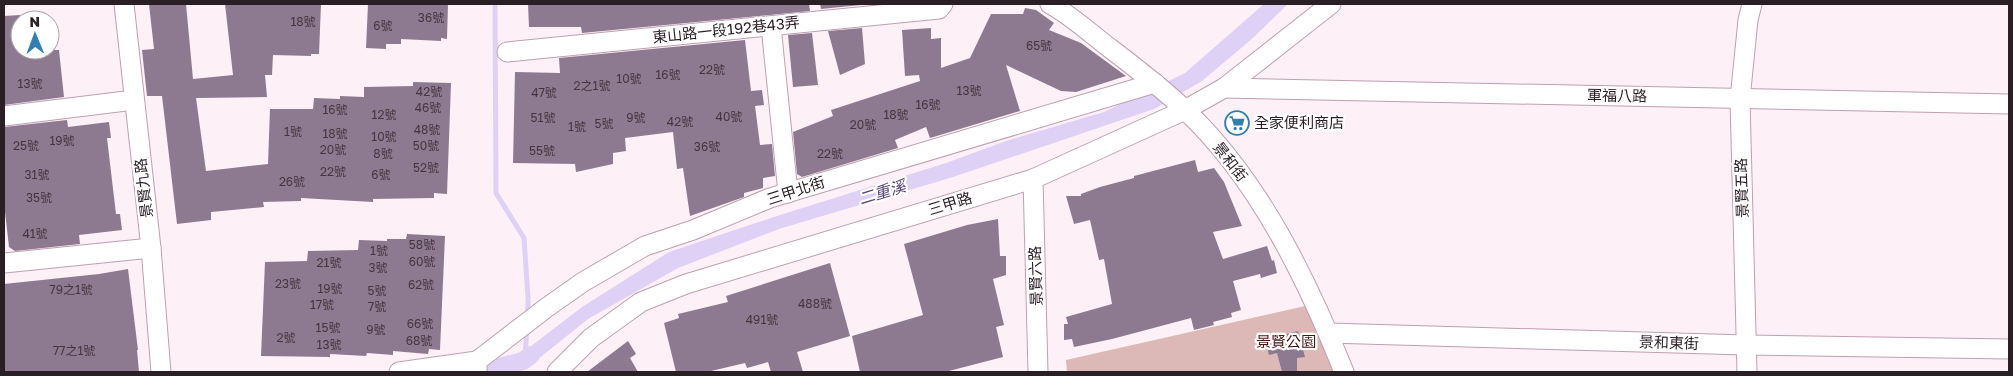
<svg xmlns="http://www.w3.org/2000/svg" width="2013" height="376" font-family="'Golos Text','Noto Sans TC',sans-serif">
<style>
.green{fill:#dcb9b6}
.water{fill:#dfd1f5}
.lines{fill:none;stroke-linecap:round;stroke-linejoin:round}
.stream{stroke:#dfd1f5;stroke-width:5}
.canal{stroke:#dfd1f5;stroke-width:18}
.building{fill:#8e7a90}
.minor-casing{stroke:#bea0b1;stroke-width:21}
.minor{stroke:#fff;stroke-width:19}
.labels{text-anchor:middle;stroke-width:4.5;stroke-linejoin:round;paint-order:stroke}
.number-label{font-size:12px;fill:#443640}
.street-label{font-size:15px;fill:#2b1f26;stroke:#fff}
.poi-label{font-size:15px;fill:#2b1f26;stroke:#fff;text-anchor:start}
.park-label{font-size:15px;fill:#4a1515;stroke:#fff}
.water-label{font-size:16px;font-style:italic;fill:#584474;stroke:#fff}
</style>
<rect width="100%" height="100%" fill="#fdf0f7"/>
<polygon class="green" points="1305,306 1330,358 1334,372 1067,372 1066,360"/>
<polygon class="water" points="1264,4 1288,4 1253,38 1202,81 1154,109 953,177 779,229 678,268 588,319 532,364 518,372 510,372 508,357 526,350 582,307 669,252 780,215 946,163 1006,141 1104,112 1185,73"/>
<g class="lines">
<g class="stream">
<polyline points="495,4 496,193 524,238 528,298 528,315"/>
<polyline points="525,355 527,328"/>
</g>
<polyline class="canal" points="480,372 523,361 531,355"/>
</g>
<g class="building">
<polygon points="149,4 186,4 193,79 233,75 225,4 321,4 319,54 311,54 311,56 273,55 272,75 265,75 267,97 196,98 206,171 268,164 270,109 313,109 314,98 340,99 340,96 364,97 364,87 413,86 413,82 451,83 447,194 434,193 434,198 373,199 373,202 301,198 301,201 263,202 264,207 211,212 211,220 177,224 162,96 147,96 142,50 154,49"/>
<polygon points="368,4 448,4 447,39 441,38 441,41 401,39 401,44 386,44 386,49 366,48"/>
<polygon points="528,4 809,4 810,11 582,33 581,27 529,27"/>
<polygon points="820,4 861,4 861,5 821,9"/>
<polygon points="1025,8 1036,10 1054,23 1049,30 1081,43 1126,76 1076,92 1061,91 1006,65 1020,111 930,138 926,127 895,140 898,148 802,177 797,174 793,132 833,116 831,110 920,81 919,75 905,76 902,30 931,28 931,39 941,38 941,68 970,58 991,14 1023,14"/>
<polygon points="20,15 20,50 59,50 64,97 4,105 4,16"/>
<polygon points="862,28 865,64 840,75 828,31"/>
<polygon points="812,33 818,85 793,87 788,35"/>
<polygon points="745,40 751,91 762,90 764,105 755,106 760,145 772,144 775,176 763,178 763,188 744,193 744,197 690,216 683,168 677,169 673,132 625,138 626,151 613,153 613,164 576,172 575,164 513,163 515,72 560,73 559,58"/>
<polygon points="67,120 68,127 109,122 111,138 107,138 116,214 120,214 122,230 79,235 80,244 15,251 9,247 4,203 4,127"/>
<polygon points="1195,160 1198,172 1214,168 1224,182 1242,226 1213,232 1223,259 1267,246 1272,261 1274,260 1277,273 1261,278 1260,274 1233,281 1241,310 1231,313 1232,317 1213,322 1214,325 1194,330 1191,318 1112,339 1074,347 1072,339 1064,340 1064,324 1068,324 1066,317 1112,304 1104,259 1099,260 1090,220 1074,224 1066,196 1081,196 1081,194 1100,187 1134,178 1134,176"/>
<polygon points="998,219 1000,256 1006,256 1006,275 993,279 1004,325 996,327 1003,357 945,372 860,372 852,336 923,315 904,244 967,225"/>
<polygon points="407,234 445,236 440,350 429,349 428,354 393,351 393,355 367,353 366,356 330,354 330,357 261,356 265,262 307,261 308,251 358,250 359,240 387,241 387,239 406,239"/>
<polygon points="830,263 850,336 797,352 803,372 771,372 768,362 747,368 745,363 707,372 676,372 664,323 679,318 678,314 728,302 726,296"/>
<polygon points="128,269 138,350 137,350 139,372 4,372 4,284 99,274"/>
<polygon points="1298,331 1305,357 1297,358 1297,372 1282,372 1277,353 1269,355 1265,339"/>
<polygon points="628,341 636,354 630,358 638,372 587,372"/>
</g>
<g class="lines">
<g class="minor-casing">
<g id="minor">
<polyline points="124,4 151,248 161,372"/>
<path d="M1050,4C1072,16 1091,34 1111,49C1136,68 1161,87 1184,109C1258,178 1307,279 1344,372"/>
<polyline points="771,26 788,193"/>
<polyline points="507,52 939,9 943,4"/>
<polyline points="1224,88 2009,104"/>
<polyline points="4,116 134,100"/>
<polyline points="1033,179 1038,372"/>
<polyline points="4,263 151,248"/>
<polyline points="1328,333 1746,345 2009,349"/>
<polyline points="399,372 477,361"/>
<polyline points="477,372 477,361 546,308 583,282 645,246 693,230 770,198 1155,83"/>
<polyline points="557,372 591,338 641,302 686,284 1033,179 1185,110 1224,88 1331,4"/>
<polyline points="1747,372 1740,99 1748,20 1752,4"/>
</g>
</g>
<use href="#minor" class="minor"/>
</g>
<defs>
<g id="supermarket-ring" transform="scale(1.25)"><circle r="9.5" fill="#fff" stroke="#317eb1" stroke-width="1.5"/><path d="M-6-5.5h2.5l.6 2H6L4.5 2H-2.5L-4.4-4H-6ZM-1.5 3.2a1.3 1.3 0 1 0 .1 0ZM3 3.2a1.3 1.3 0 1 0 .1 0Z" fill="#317eb1"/></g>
</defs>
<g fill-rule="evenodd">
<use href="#supermarket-ring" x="1237" y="123"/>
</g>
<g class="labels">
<g class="number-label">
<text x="431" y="22">36號</text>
<text x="303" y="26">18號</text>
<text x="383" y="30">6號</text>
<text x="1039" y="50">65號</text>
<text x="712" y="74">22號</text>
<text x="668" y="79">16號</text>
<text x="629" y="83">10號</text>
<text x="30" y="88">13號</text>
<text x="592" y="90">2之1號</text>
<text x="969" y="95">13號</text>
<text x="429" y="96">42號</text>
<text x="544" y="97">47號</text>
<text x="928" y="109">16號</text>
<text x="428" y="112">46號</text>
<text x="335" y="114">16號</text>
<text x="384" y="119">12號</text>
<text x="896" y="119">18號</text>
<text x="729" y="121">40號</text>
<text x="543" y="122">51號</text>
<text x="636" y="122">9號</text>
<text x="680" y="126">42號</text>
<text x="604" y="128">5號</text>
<text x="863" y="129">20號</text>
<text x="577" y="131">1號</text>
<text x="427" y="134">48號</text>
<text x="293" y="136">1號</text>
<text x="335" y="138">18號</text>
<text x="384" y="141">10號</text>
<text x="62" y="145">19號</text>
<text x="26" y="150">25號</text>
<text x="426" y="150">50號</text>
<text x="707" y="151">36號</text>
<text x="333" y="154">20號</text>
<text x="542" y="155">55號</text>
<text x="383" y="158">8號</text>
<text x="830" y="158">22號</text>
<text x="426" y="172">52號</text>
<text x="333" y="176">22號</text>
<text x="37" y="179">31號</text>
<text x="381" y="179">6號</text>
<text x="292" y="186">26號</text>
<text x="39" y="202">35號</text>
<text x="35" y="238">41號</text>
<text x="422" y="249">58號</text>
<text x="379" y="255">1號</text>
<text x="422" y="266">60號</text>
<text x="329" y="267">21號</text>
<text x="378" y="272">3號</text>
<text x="288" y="288">23號</text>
<text x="421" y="289">62號</text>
<text x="330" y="293">19號</text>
<text x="71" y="294">79之1號</text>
<text x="377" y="295">5號</text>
<text x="815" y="308">488號</text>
<text x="322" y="309">17號</text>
<text x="377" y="311">7號</text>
<text x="762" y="324">491號</text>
<text x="420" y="328">66號</text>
<text x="328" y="332">15號</text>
<text x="376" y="334">9號</text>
<text x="286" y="342">2號</text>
<text x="419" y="345">68號</text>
<text x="329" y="349">13號</text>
<text x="74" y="355">77之1號</text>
</g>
<g class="street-label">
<text transform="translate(726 30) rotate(-6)" y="5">東山路一段192巷43弄</text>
<text transform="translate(1617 96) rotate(1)" y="5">軍福八路</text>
<text transform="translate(1230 162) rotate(52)" y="5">景和街</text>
<text transform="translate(144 188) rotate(-97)" y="5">景賢九路</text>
<text transform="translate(1742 188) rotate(-92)" y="5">景賢五路</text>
<text transform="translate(796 191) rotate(-18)" y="5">三甲北街</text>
<text transform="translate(950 204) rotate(-17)" y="5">三甲路</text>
<text transform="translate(1036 276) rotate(-92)" y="5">景賢六路</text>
<text transform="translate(1669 343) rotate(2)" y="5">景和東街</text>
</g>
<g class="poi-label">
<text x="1254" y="128">全家便利商店</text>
</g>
<g class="park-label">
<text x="1286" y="347">景賢公園</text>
</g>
<g class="water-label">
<text transform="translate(882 192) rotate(-17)" y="6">二重溪</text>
</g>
</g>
<rect width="2013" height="376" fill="none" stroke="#2b1f26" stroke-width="10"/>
<g transform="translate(35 35) rotate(359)"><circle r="24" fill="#ffffff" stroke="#aaa5a8"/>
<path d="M0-4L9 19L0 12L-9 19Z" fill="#317eb1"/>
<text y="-8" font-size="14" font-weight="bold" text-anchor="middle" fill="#2b1f26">N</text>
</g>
</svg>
